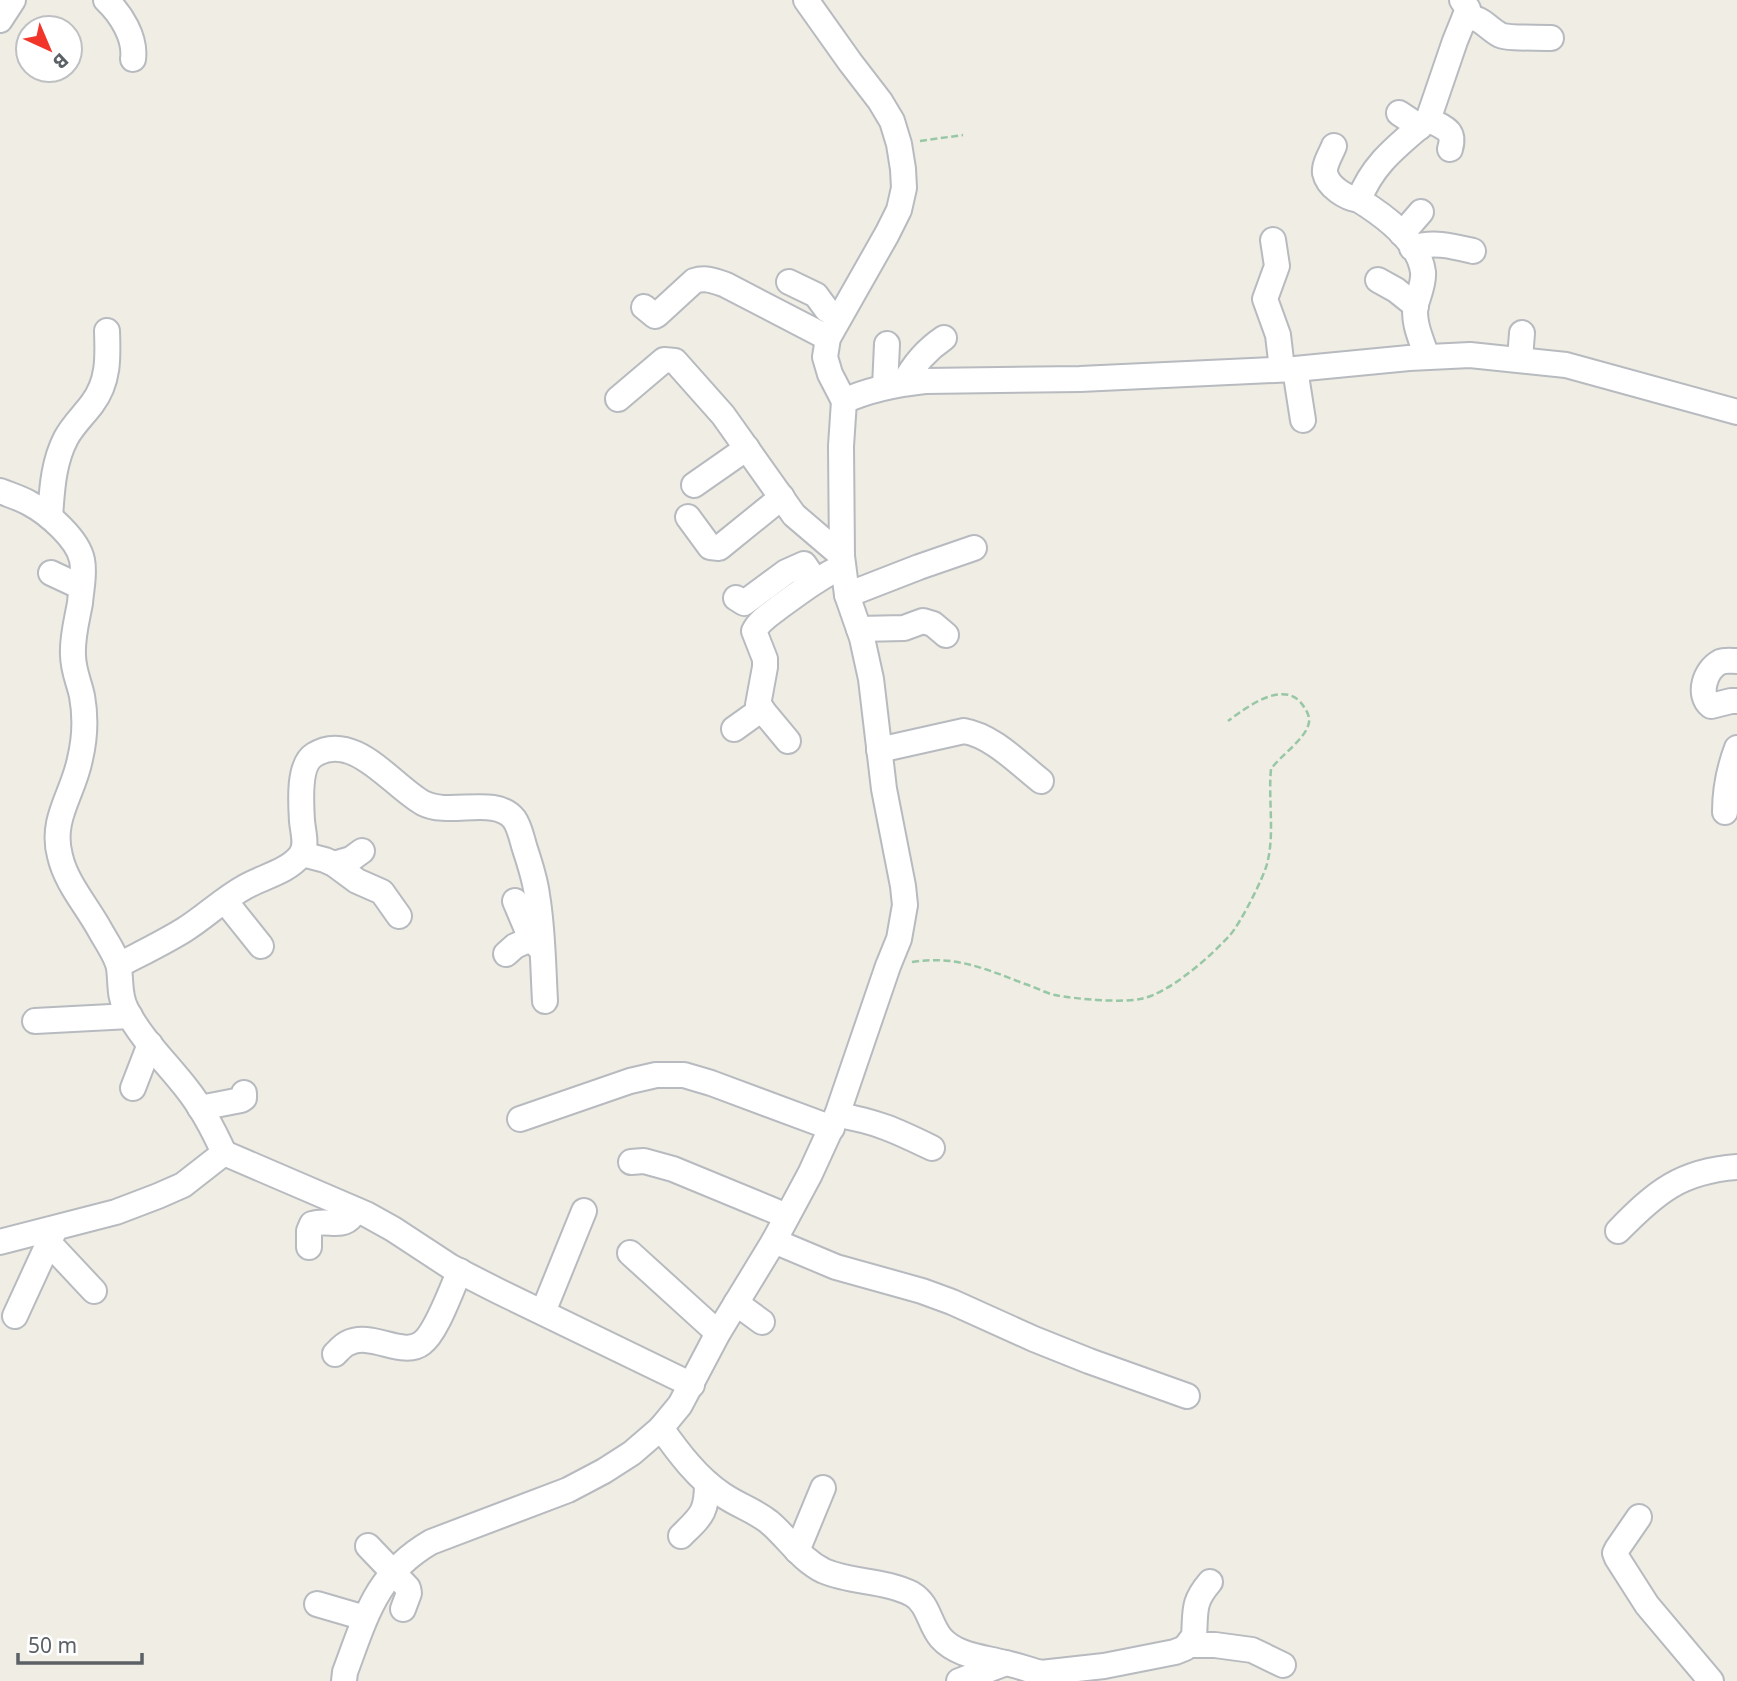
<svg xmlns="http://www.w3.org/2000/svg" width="1737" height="1681" font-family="'Noto Sans',sans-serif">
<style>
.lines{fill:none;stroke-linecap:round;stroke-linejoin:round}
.minor-casing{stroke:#b7babf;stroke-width:28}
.path{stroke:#97c7a4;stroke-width:2.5;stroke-dasharray:7 3.5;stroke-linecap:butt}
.minor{stroke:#fff;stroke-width:24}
</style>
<rect width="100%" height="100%" fill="#efede4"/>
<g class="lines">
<g class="minor-casing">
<g id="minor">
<path d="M106,0C121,14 136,38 133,59"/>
<polyline points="806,0 850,62 880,101 892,121 899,144 903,169 904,188 899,210 887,234 828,338 825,357 830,374 844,401"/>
<path d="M1465,17C1482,17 1487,28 1500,35C1509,39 1539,37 1551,38"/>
<polyline points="0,20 13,0"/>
<polyline points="1399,113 1420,127"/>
<path d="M1428,119C1443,128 1456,129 1450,149"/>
<path d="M1334,146C1331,154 1324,164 1325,173C1328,187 1346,198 1359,200"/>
<polyline points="1402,234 1421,212"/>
<polyline points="1273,240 1277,266 1265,299 1278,335 1282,369"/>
<path d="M1412,248C1433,241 1452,246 1473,251"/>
<polyline points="1378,280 1396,290 1416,306"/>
<polyline points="789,282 816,295 827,310 839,317"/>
<path d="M644,307L655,316L658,314L694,281C706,277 715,281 726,285L828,338"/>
<path d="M1427,357C1422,341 1412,322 1416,304C1419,294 1424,283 1423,272C1419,240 1383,215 1359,200C1372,165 1396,147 1424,123L1429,117L1455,41L1468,9L1462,0"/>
<polyline points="1520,359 1522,333"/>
<polyline points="1295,369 1303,420"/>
<path d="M904,383C914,364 926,350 944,338"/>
<polyline points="885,387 887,344"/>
<polyline points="618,399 664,360 675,361 723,415 794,515 842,556"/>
<polyline points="694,485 747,448"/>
<path d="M0,491C10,495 20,498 29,503C48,513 78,539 82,560C85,574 81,589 80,603C77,620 72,637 73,655C73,670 79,682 82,696C86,718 85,738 80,759C73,795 50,819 60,856C66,883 87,906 100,930C106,941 117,956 119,968C121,982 119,996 126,1009C141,1039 167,1063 187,1089C203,1109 214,1131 224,1153"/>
<path d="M50,517C52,490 53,463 66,438C73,425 83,416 92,404C109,382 108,357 107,331"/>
<polyline points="688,517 710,547 719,548 782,497"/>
<polyline points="51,573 81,587"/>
<polyline points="847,595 919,567 974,548"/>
<polyline points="736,598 744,603 786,572 804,564 815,580"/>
<polyline points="859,629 904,628 923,621 933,624 946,635"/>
<path d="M1737,661C1731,661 1725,660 1720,662C1705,670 1697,695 1711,706L1731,701H1737"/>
<polyline points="734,729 762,709"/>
<path d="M788,741L758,705L765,667V659L754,631C759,621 769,615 778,608C800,592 818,578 843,566"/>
<path d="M879,750L964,731C993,736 1018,763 1041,781"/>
<path d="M1725,812C1725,790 1729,769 1737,748"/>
<polyline points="302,854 325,860 334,864 357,881 382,892 399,916"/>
<polyline points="334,864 351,859 362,851"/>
<polyline points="225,901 261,946"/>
<polyline points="515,901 531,939 539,947"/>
<polyline points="506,954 515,946 531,939"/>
<path d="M119,965C140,954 163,943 184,930C205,917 223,899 245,887C262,877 287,872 300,856C308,846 303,833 302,821C301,804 298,765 314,755C354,730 392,786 423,803C450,817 495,795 514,819C520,827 522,840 525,849C530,864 535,879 537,895C543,930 543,966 545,1001"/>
<polyline points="35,1021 130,1016"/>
<polyline points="133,1088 150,1044"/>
<polyline points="200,1108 241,1100 244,1098 244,1093"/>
<path d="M837,1115C876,1121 897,1131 932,1148"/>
<polyline points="520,1119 630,1081 656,1075 684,1075 711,1083 832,1128"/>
<polyline points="631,1162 644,1161 673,1169 787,1216"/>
<path d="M1618,1231C1656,1192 1681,1171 1737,1167"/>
<polyline points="774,1241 836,1267 922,1291 952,1302 1034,1339 1089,1361 1187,1396"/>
<polyline points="0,1242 116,1212 158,1196 183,1185 224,1153 366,1214 393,1229 451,1267 498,1291 692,1385"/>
<polyline points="49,1243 94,1291"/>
<path d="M309,1247V1231L312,1224C331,1218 344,1232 356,1210"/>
<polyline points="630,1253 718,1333"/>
<polyline points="736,1303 762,1322"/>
<polyline points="543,1312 584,1211"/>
<polyline points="15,1316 55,1229"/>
<path d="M335,1354C339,1350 343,1345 348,1343C371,1331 403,1358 422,1343C437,1332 451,1289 460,1271"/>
<path d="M661,1428C678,1452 698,1479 723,1495C737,1505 754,1510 769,1522C788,1538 801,1560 824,1571C852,1583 885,1580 912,1594C929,1604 929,1624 941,1638C957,1656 983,1657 1005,1663C1017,1665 1029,1670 1041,1673L1045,1681"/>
<polyline points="1639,1517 1617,1549 1615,1553 1617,1558 1647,1605 1711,1681"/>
<path d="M681,1536C701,1516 707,1513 707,1483"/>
<polyline points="368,1546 408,1588 409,1593 403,1609"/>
<polyline points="797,1551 823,1488"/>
<polyline points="317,1604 365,1618"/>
<polyline points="1189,1645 1215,1645 1252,1650 1283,1665"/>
<path d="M1041,1673L1104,1666L1175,1652L1185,1648L1194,1636C1196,1611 1192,1603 1210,1582"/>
<path d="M344,1681L345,1672C366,1616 376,1574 431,1542L568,1490L604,1471L632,1453L661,1428L680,1405L718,1333L774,1241L810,1174L837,1115L888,966L899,939L905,905L903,886L884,789L871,679L862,638L847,595L842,556L841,446L844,401C870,389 897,384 925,381L1080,379L1295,369L1409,358L1470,355L1566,365L1737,412"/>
<polyline points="959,1681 1006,1663"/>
</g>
</g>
<g class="path">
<polyline points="920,141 963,135"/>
<path d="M912,962C955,955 986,969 1025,984C1035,987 1045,993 1055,995C1075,999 1121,1003 1140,999C1169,994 1211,956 1230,935C1240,924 1263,879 1267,864C1275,834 1268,800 1271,769C1281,755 1307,738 1309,722C1310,717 1307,711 1304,707C1286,677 1247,707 1228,721"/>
</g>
<use href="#minor" class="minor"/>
</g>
<g transform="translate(49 49) rotate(136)"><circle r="33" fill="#ffffff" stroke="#bec0c2" stroke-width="2"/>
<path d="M0-5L12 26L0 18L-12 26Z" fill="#f13629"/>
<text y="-10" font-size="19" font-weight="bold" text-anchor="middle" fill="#5c6166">B</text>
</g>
<path d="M18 1653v10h124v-10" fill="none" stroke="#5c6166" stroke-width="3.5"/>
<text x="28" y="1653" font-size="21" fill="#5c6166" stroke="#ffffff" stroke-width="5" paint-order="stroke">50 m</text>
</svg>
